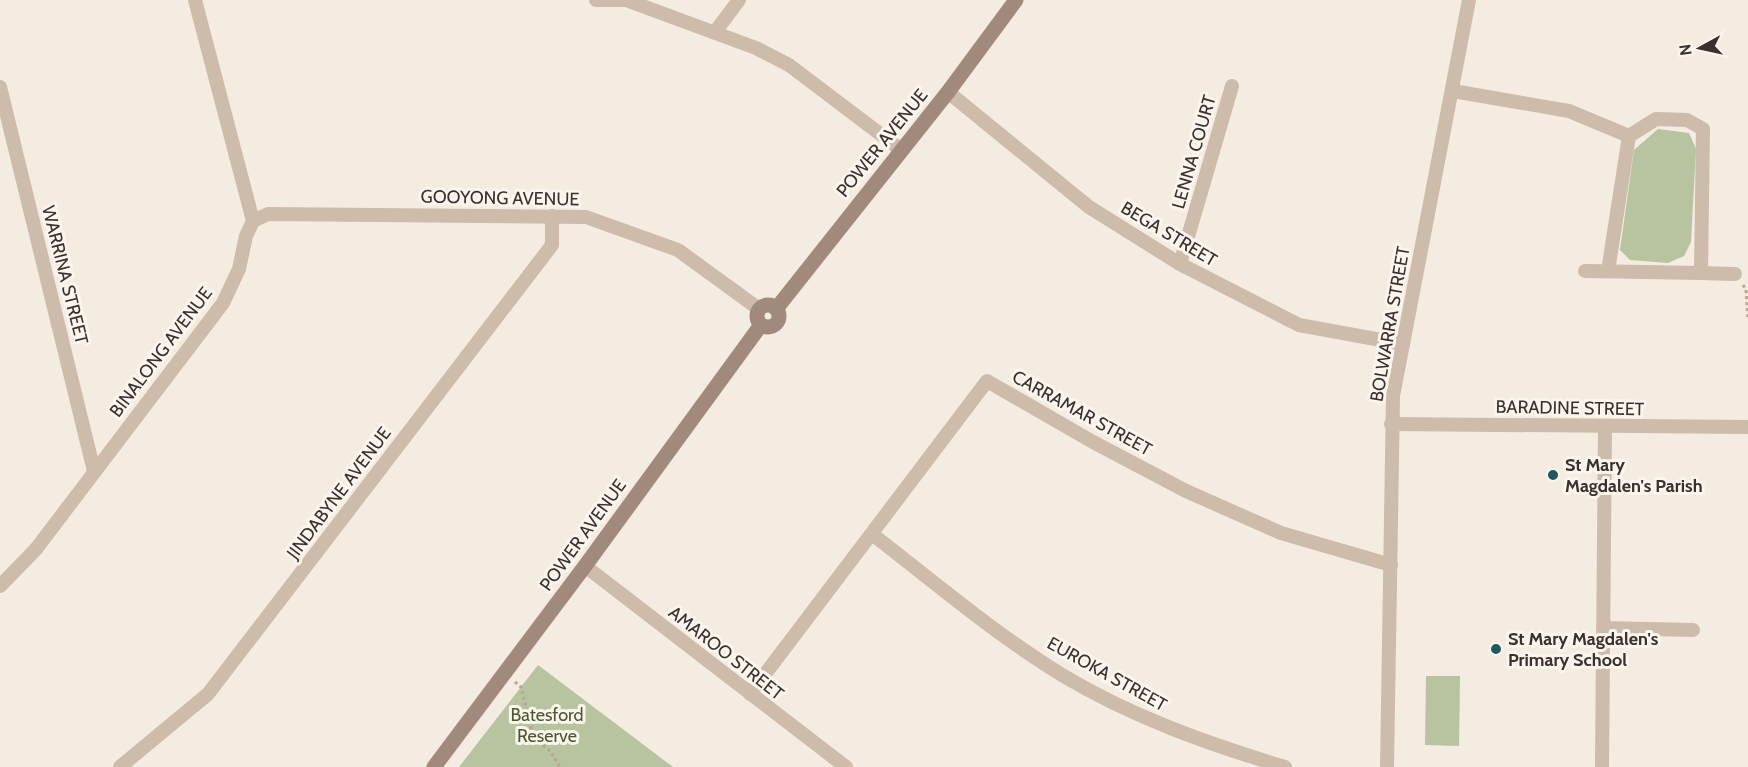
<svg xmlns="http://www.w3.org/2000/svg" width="1748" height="767" font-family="Cabin,sans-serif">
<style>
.green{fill:#b8c4a0}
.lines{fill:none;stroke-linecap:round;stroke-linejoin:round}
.path{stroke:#b9a596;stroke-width:3;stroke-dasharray:3 3;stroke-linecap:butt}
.street{stroke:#cdbbac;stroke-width:14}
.secondary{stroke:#a18a7d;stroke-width:15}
.poi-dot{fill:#1f5a5e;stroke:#fbf5ee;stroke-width:2}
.labels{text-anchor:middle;stroke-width:6;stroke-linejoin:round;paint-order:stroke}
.street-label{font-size:18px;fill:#3b302b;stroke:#fbf5ee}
.poi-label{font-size:18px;font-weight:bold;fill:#3b302b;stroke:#fbf5ee;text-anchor:start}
.park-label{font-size:18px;fill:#4a5a2e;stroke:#fbf5ee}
</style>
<rect width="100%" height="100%" fill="#f4ebe1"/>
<g class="green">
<polygon points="1658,129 1689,133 1696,149 1691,242 1684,256 1668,263 1630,260 1620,250 1634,150"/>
<polygon points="538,665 673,767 459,767"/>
<polygon points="1426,676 1460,676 1459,746 1425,745"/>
</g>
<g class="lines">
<g class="path">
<polyline points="1743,285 1746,290 1748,319"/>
<polyline points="515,682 521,687 534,738 550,751 560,767"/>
</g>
<g class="street">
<polyline points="596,0 626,0 756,48 789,65 900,149"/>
<polyline points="715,32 739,0"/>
<polyline points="0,87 94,471"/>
<polyline points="1453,91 1569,111 1629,136"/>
<polyline points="948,92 1089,207 1180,264 1299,325 1403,344"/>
<polyline points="1629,136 1656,119 1687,120 1703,129 1701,273 1735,274"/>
<polyline points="253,221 268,214 586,217 678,250 759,309"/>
<polyline points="1180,264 1232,86"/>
<polyline points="1585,271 1701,273"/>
<polyline points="1608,271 1629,136"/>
<polyline points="1391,424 1748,427"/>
<path d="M872,534C934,582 995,634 1062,675C1132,717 1208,744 1285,767"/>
<polyline points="585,566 846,767"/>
<polyline points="0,586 36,549 223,303 239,269 246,236 253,221 195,0"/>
<polyline points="1603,628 1693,630"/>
<polyline points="750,694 987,381 1093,442 1186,491 1281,533 1391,565"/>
<polyline points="120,767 208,694 552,245 552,216"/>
<polyline points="1387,767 1393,396 1469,0"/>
<polyline points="1602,767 1605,426"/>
</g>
<g class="secondary">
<circle cx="768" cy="316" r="11"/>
<polyline points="776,309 948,92 1016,0"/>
<polyline points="434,767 585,566 761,325"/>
</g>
</g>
<g class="poi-dot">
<circle cx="1553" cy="475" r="6"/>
<circle cx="1496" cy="649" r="6"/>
</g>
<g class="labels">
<g class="street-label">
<text transform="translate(882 143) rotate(-51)" y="6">POWER AVENUE</text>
<text transform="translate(1194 152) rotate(-74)" y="6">LENNA COURT</text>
<text transform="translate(500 198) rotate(1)" y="6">GOOYONG AVENUE</text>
<text transform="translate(1169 234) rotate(31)" y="6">BEGA STREET</text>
<text transform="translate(65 275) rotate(76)" y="6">WARRINA STREET</text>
<text transform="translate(1390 324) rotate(-80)" y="6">BOLWARRA STREET</text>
<text transform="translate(161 352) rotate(-53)" y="6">BINALONG AVENUE</text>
<text transform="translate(1570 408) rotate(1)" y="6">BARADINE STREET</text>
<text transform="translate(1082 413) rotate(29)" y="6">CARRAMAR STREET</text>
<text transform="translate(339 493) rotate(-53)" y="6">JINDABYNE AVENUE</text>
<text transform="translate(583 535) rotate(-54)" y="6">POWER AVENUE</text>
<text transform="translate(726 653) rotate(38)" y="6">AMAROO STREET</text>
<text transform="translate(1107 674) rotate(29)" y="6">EUROKA STREET</text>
</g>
<g class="poi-label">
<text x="1565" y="471">St Mary<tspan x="1565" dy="21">Magdalen's Parish</tspan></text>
<text x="1508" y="645">St Mary Magdalen's<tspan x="1508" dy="21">Primary School</tspan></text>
</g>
<g class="park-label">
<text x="547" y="721">Batesford<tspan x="547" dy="21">Reserve</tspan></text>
</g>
</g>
<g transform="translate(1700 48) rotate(262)" stroke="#fbf5ee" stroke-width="4.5" paint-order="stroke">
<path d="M0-4.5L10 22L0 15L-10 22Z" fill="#3b302b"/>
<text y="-9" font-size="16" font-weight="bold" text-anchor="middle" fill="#3b302b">N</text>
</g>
</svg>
